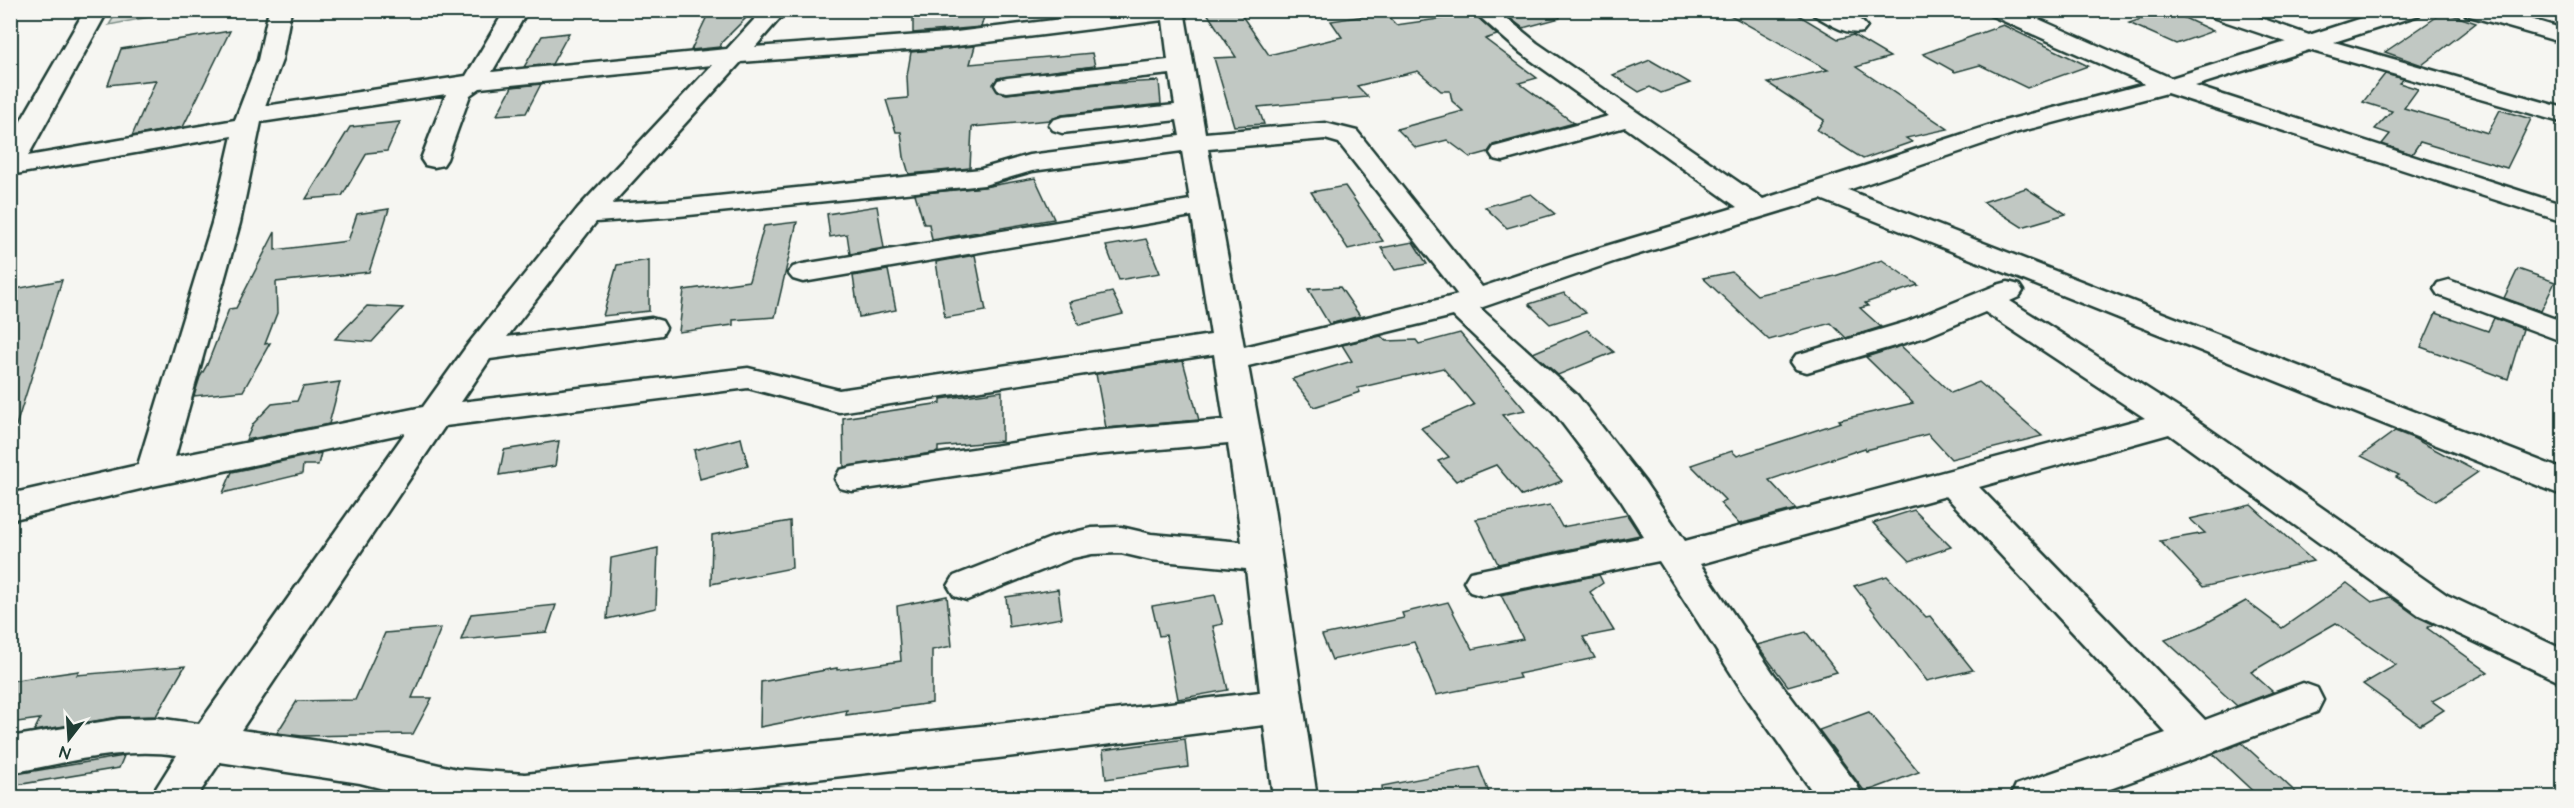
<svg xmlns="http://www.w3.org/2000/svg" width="2574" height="808" font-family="'Architects Daughter',sans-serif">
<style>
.green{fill:#d6dbd6;stroke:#7a8c85;stroke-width:1.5}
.building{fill:#c1c8c3;stroke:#1f3d34;stroke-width:1.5}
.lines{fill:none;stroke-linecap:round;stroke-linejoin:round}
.minor-casing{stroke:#1f3d34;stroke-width:5}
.minor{fill:#f6f6f2;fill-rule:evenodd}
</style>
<rect width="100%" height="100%" fill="#f6f6f2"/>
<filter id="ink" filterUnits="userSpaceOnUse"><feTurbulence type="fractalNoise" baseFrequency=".0167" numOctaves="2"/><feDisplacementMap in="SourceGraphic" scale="12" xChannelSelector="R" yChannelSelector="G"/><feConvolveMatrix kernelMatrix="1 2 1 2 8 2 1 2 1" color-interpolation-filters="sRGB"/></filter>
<g filter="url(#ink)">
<polygon class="green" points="118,10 181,10 181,11 109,25"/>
<g class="building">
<polygon points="710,10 754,10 722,42 720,47 691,50"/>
<polygon points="945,10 986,10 981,27 913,33 913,17 944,15"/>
<polygon points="1205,10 1238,10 1269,55 1342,37 1331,21 1385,13 1396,25 1474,14 1497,35 1485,39 1537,78 1519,83 1574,123 1493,145 1488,152 1470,157 1447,140 1416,148 1397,129 1463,111 1452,101 1450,91 1441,91 1418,71 1357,86 1368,97 1258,107 1264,124 1234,126 1214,58 1236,57"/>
<polygon points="1559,10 1560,18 1523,28 1501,11"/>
<polygon points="1721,10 1790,10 1838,39 1853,35 1890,57 1856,67 1948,129 1906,138 1912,142 1863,159 1817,130 1824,120 1768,83 1828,70"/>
<polygon points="2167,10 2213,31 2176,44 2129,23"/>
<polygon points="2444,12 2476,23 2422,65 2385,52"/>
<polygon points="2003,25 2088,66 2027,88 1980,65 1955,72 1923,54"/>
<polygon points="230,31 183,127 132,136 156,80 108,85 121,49"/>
<polygon points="569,33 552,64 524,67 542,36"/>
<polygon points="975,46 970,64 1092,53 1095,66 998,78 993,84 998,92 1007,94 1099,84 1159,81 1161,104 1062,115 1050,120 972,127 970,168 909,174 904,157 901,132 896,132 886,100 908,98 907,76 911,52"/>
<polygon points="1650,60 1690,83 1661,93 1650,87 1639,92 1613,75"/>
<polygon points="2385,74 2404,79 2399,83 2418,89 2404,108 2488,133 2500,110 2531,119 2507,168 2420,142 2412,154 2382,144 2390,134 2375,129 2392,111 2363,102"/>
<polygon points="541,84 526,113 497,115 512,87"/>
<polygon points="400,122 387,151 367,153 342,196 306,199 350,127"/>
<polygon points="1035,178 1054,219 932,240 929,224 924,224 915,194 984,187"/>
<polygon points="1345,186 1383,241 1348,249 1311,192"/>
<polygon points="2026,188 2066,214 2022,227 1983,202"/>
<polygon points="1531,194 1555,214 1507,228 1485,207"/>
<polygon points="877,206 884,248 850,254 847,234 830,237 827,214"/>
<polygon points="389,209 369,272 276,282 277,313 265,344 270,343 243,391 194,396 200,377 207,365 229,309 236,308 275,232 275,250 348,241 357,214"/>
<polygon points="797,222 775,317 733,320 733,325 679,332 684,290 749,281 764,226"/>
<polygon points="1146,239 1160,273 1119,280 1106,246"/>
<polygon points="1413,242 1427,264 1395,270 1381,248"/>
<polygon points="975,255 986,311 945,318 936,262"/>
<polygon points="649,260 649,311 603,316 617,265"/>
<polygon points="1882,260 1918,285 1865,303 1868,306 1860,308 1881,327 1846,338 1831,323 1769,340 1703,278 1732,272 1757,295 1835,276"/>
<polygon points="2518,269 2555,282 2541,311 2504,298"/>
<polygon points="888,270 896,310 859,317 853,276"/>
<polygon points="62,280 16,426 10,425 10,290"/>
<polygon points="1340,287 1360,316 1329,324 1308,289"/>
<polygon points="1112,292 1123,314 1079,325 1069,302"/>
<polygon points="1564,293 1586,313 1550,324 1529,304"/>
<polygon points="367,306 403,308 372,342 335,339"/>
<polygon points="2436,313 2488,331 2494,318 2523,329 2508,379 2421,347"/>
<polygon points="1587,330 1614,352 1558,375 1533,353"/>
<polygon points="1460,333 1525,410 1502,415 1562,481 1522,496 1496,465 1456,481 1438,461 1449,457 1421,428 1474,405 1443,368 1358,388 1360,392 1314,407 1292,379 1352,361 1342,345 1381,336 1386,341 1416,340 1419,344"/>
<polygon points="1901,346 1951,393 1979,382 2042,436 1951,459 1928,434 1866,450 1865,448 1769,480 1796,509 1739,524 1720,503 1726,501 1691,465 1732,451 1737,456 1841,422 1839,420 1913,403 1866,357"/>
<polygon points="1183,361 1199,420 1106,428 1096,374"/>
<polygon points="340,382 329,424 246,440 253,424 272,404 297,401 303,387"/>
<polygon points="1002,391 1002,441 938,447 938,452 844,467 843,418 941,403 941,399"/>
<polygon points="2395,431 2413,438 2478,472 2436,501 2396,477 2399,475 2361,456"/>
<polygon points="741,438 748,466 700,479 694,450"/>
<polygon points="559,441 555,466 499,475 504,450"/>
<polygon points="321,453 318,465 303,465 302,474 223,493 232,472"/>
<polygon points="1550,505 1562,527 1627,515 1640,535 1498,564 1476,519"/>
<polygon points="2251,505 2313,561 2203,587 2160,541 2205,533 2190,519"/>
<polygon points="1914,510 1951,547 1910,561 1873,523"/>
<polygon points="790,521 792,568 711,584 712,535"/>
<polygon points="658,548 656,608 607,619 611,558"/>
<polygon points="1599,575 1603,583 1590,592 1614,631 1583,637 1595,658 1518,674 1520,678 1436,695 1414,642 1332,660 1322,635 1404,618 1402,613 1448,602 1472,649 1523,639 1501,595"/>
<polygon points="1887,576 1926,617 1930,616 1973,670 1927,681 1854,586"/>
<polygon points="2347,583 2372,602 2390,597 2418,617 2433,624 2427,628 2488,672 2432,701 2444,710 2420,725 2363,684 2396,665 2336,623 2251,672 2273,692 2237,706 2165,640 2199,627 2246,601 2282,628"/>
<polygon points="1058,589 1062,618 1009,627 1006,597"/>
<polygon points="1215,595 1223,624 1213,626 1228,690 1178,699 1166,635 1159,636 1152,606"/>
<polygon points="947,596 952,646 932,650 932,703 846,715 847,710 760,727 761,682 837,668 837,670 901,661 897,606"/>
<polygon points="556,605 547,632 461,640 471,614"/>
<polygon points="441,628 412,698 432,698 413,734 302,736 277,733 297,701 355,700 385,633"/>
<polygon points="1806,632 1837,672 1788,686 1757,645"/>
<polygon points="185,666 156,716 119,717 34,731 40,719 10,723 10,681 79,671 77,675"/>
<polygon points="1869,712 1919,772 1865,792 1819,730"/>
<polygon points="1185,739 1188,767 1106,779 1103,750"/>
<polygon points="2242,743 2302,798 2260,798 2213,754"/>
<polygon points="124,756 119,768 10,786 10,775"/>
<polygon points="1479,767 1491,798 1383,798 1382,786"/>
</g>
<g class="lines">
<g class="minor-casing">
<g id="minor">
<path d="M85,10H108L28,156L235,120L258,60L269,10H291L282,60L265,106L466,76L505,10H528L492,72L727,49L763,10H787L755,47L948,33L1135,10H1184L1205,133L1325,123L1357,131L1482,287L1596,249L1737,207L1625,127L1503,161L1494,159L1490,153L1494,147L1609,116L1521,53L1472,10H1497L1537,43L1763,199L2000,122L2145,84L1990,15L1987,10H2018L2171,78L2286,42L2206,15L2203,10H2238L2309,35L2386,10H2422L2419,15L2334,42L2564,108V123L2309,50L2195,86L2564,205V222L2167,93L2018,132L1848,190L2564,470V496L1821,199L1616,261L1480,308L1577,395L1644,481L1685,541L2145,418L1985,312L1928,336L1807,372L1796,369L1791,362L1796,355L1906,322L1997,285L2008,282L2019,285L2023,291L2019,297L2010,301L2186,413L2447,595L2564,650V684L2419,615L2169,434L1979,487L2205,720L2303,683L2317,688L2323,700L2317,712L2213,752L2085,798H2010L2016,785L2166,733L1946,496L1700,564L1773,673L1857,785L1863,798H1817L1745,695L1659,561L1483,596L1470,592L1464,582L1470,572L1644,537L1620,499L1553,411L1453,316L1248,366L1274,508L1317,798H1273L1264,725L990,759L651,798H420L360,783L220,762L196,798H150L177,755C121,747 65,763 10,773V737L119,719L157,718L199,724L405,433L153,486L10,520V494L138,465L212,223L232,136L10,175V140ZM1163,20L1168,60L1007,78L998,80L995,85L998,90L1007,92L1170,74L1175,105L1062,117L1053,120L1049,125L1053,130L1062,133L1177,120L1180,136L1029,155L981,169L679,200L612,204L741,62L948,47ZM712,65L578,208L469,343L423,407L175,457L240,223L261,122L446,94L421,159L425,165L434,167L443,165L447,159L470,95L480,88ZM1325,139L1339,143L1458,295L1244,347L1208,149ZM1182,151L1190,200L803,264L793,267L788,273L793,279L803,282L1192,216L1211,335L839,390L748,368L461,402L490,359L662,335L666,328L662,321L651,318L507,337L596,222L679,216L984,185L1032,171ZM1214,354L1224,420L1093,431L852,467L840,470L835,479L840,488L852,491L1093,455L1228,443L1242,542L1151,534L1121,527L1092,528L1053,537L954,576L948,586L954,596L967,600L1073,558L1092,554L1121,553L1151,560L1246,569L1260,692L990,725L525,774L457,769L360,747L241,730L445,426L748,388L839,412Z"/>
<path d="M1811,10C1830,10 1854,9 1867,27L1863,32C1846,36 1829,23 1814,15Z"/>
<polygon points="2463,10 2500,10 2564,29 2564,43 2466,15"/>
<polygon points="2449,280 2564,322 2564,342 2438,295 2434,289 2438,283"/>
</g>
</g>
<use href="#minor" class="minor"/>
</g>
</g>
<rect width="2574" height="808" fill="none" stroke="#f6f6f2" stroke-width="36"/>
<rect x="18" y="18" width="2538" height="772" fill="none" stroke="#1f3d34" stroke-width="2" filter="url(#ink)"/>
<g transform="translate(69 739) rotate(197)" stroke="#f6f6f2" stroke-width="4.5" paint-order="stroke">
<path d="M0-4.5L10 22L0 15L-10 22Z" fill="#1f3d34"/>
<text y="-9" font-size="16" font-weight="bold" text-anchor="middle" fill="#1f3d34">N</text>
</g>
</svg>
